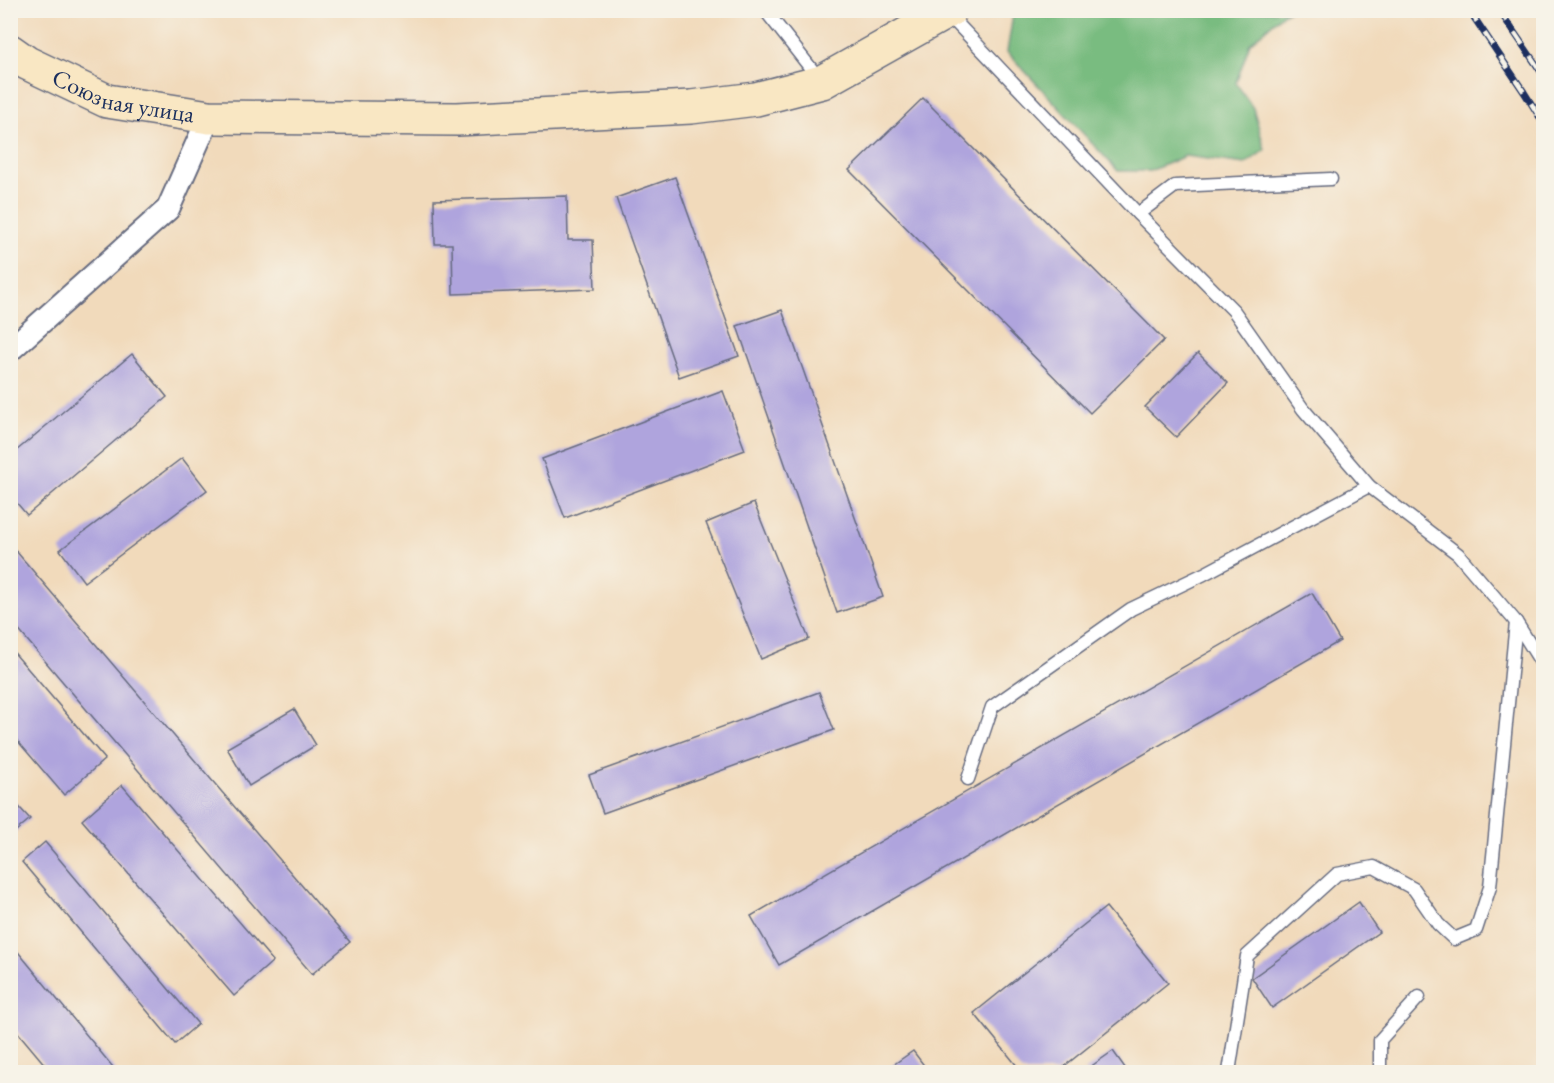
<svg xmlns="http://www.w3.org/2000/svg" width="1554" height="1083" font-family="'EB Garamond',serif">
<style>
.forest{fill:#79bc80;stroke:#4a766f;stroke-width:1.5}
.building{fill:#afa4dd}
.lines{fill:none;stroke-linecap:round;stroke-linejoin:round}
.service-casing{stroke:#666b7f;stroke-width:15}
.minor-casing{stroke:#666b7f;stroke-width:26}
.secondary-casing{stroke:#666b7f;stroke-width:36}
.service{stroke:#fff;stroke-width:12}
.minor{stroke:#fff;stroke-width:22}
.secondary{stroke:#f9e7c3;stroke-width:33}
.rail-casing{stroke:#1b2f5e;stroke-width:7}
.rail{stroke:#f7f3e8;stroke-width:4.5;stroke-dasharray:14;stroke-linecap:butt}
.labels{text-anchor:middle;stroke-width:4.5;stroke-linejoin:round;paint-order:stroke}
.street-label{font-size:24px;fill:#1b2f5e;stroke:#f7f3e8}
</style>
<rect width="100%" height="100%" fill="#f7f3e8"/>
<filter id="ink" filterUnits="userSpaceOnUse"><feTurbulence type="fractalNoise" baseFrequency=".0167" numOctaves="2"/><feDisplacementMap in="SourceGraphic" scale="12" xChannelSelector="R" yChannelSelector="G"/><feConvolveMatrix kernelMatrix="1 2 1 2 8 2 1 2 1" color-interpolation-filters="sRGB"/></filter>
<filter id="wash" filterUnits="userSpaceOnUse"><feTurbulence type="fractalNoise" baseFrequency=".008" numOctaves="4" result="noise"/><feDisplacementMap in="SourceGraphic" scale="24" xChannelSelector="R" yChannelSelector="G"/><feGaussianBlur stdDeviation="1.35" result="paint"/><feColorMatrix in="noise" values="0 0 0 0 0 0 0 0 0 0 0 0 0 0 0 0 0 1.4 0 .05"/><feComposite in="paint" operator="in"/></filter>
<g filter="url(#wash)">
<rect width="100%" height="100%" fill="#f1dabb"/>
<polygon class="forest" points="1017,11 1290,11 1284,13 1250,43 1236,83 1253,108 1265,150 1245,164 1185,156 1150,171 1118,171 1007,52 1013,15"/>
<g id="blocks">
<g class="building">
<polygon points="923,98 1164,340 1090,413 849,170"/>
<polygon points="675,177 739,356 679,377 616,198"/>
<polygon points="567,196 568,240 593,240 595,289 453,294 452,244 435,244 434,200"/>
<polygon points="782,310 883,597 837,613 737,326"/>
<polygon points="1198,353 1228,383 1176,437 1145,407"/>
<polygon points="132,354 167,397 27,515 10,495 10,456"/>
<polygon points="723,391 745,450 565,518 542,459"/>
<polygon points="182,458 207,490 84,582 60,550"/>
<polygon points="754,503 809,639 761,659 706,523"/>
<polygon points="10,544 350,942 312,974 10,620"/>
<polygon points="1312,593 1340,641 779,965 751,916"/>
<polygon points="10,648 105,759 64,795 10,732"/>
<polygon points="819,692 834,730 603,813 589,775"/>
<polygon points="294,709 316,745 249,786 227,748"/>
<polygon points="122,785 273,961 234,996 82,820"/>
<polygon points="10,797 30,819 10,836"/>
<polygon points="45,842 198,1024 175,1044 22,862"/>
<polygon points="1359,902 1379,932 1272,1008 1252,978"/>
<polygon points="1106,907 1168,983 1057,1072 1022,1072 974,1013"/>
<polygon points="14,947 117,1072 51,1072 10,1023 10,950"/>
<polygon points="913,1051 929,1072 883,1072"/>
<polygon points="1113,1051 1128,1072 1083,1072"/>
</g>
</g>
</g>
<g filter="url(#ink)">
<use href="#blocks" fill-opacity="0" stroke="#666b7f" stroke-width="1.5"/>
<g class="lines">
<g class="service-casing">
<g id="service">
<polyline points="765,10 820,80"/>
<polyline points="948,14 1138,214 1234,311 1303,409 1369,486 1458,554 1516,622 1544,667"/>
<polyline points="1138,214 1175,186 1331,179"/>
<polyline points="968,779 992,707 1131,609 1204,574 1369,486"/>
<polyline points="1229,1072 1247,956 1337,874 1374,867 1414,889 1438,924 1454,939 1476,930 1490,887 1516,622"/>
<polyline points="1380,1072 1380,1040 1419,997"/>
</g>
</g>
<g class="minor-casing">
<polyline id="minor" points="10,350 168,209 209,117"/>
</g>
<g class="secondary-casing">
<g id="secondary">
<path id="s1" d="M10,51L27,63L107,101L209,117L457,119L691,107L756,99L822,82L950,10"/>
</g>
</g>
<use href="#service" class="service"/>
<use href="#minor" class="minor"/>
<use href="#secondary" class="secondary"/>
<g class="rail-casing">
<g id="rail">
<polyline points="1469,10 1524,92 1544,124"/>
<polyline points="1499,10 1544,76"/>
</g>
</g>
<use href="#rail" class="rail"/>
</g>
</g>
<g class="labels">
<g class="street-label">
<text dy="8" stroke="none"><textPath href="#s1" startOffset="124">Союзная улица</textPath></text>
</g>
</g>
<rect width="1554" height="1083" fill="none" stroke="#f7f3e8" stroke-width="36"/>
</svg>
